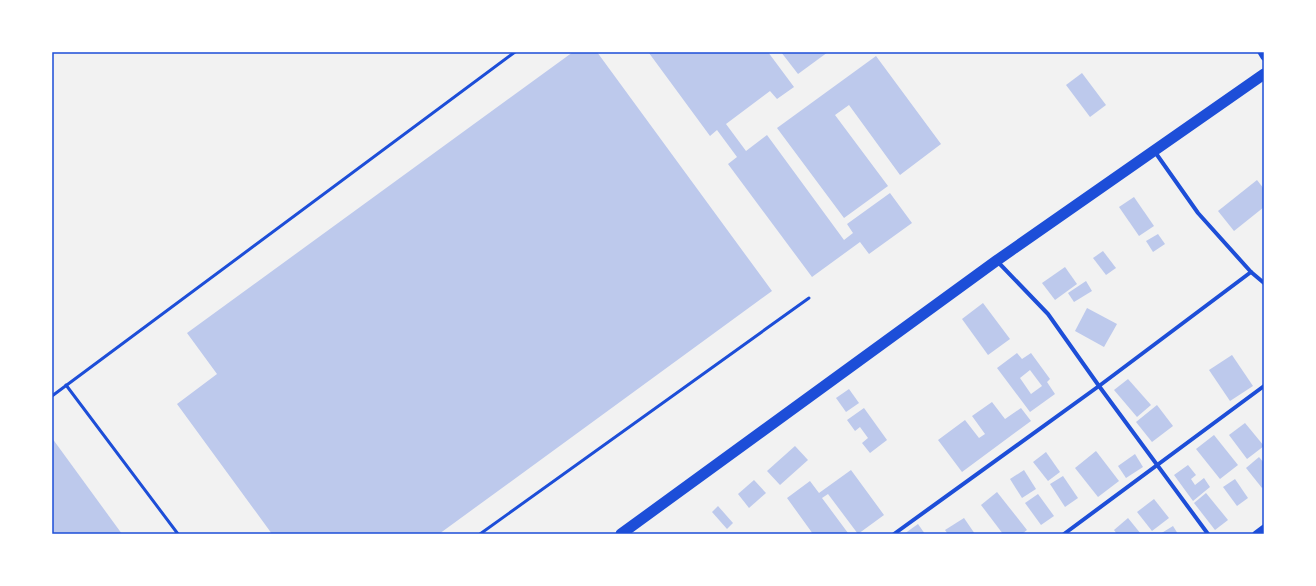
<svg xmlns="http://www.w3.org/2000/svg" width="1316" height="586" font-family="'Work Sans',sans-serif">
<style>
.building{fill:#bdc9ec;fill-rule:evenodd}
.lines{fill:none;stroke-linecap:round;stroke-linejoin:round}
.service{stroke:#1d4ed8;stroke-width:3}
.minor{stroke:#1d4ed8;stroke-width:4}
.tertiary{stroke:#1d4ed8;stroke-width:7}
.trunk{stroke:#1d4ed8;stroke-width:11}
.neatline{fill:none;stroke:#1d4ed8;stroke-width:1.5}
</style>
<rect width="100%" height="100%" fill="#f2f2f2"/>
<g class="building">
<polygon points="573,52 597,52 772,291 439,534 272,534 177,404 217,374 187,333"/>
<polygon points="650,52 768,52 794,87 777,99 770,91 726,124 746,151 767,135 844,240 853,233 847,224 890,193 912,223 869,254 860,242 812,277 728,164 737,157 717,130 710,136 649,53"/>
<polygon points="781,52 828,52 798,74"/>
<polygon points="876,56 941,144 900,175 849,105 835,115 888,186 844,218 777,128"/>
<polygon points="1082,73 1106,105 1090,117 1066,85"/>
<polygon points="1257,180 1264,189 1264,207 1234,231 1218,211"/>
<polygon points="1134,197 1154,226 1139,236 1119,207"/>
<polygon points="1158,234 1165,244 1153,252 1146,241"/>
<polygon points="1103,251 1116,268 1106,275 1093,258"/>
<polygon points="1065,267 1077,284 1055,300 1042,283"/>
<polygon points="1086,281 1092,291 1074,302 1068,293"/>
<polygon points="983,303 1010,339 988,355 962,319"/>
<polygon points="1087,308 1117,324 1104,347 1075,331"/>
<path d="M1017,353L1022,359L1031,353L1050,379L1047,382L1055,394L1030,412L997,368ZM1030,370L1042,386L1031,394L1020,378Z"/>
<polygon points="1232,355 1253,386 1230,401 1209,370"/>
<polygon points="1128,379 1151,405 1137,417 1114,390"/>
<polygon points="849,389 859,403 846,412 836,398"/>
<polygon points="992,402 1005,419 1021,408 1031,421 962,472 938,440 965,420 979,438 985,434 972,416"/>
<polygon points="1157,405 1173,426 1152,442 1136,422"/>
<polygon points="864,408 887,440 870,453 862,443 868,438 860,427 855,431 847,420"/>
<polygon points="1245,423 1264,446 1247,459 1229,435"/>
<polygon points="1214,435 1238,465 1220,479 1196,449"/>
<polygon points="52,438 122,534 52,534"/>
<polygon points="795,446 808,460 780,485 767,471"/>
<polygon points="1096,451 1119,481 1098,497 1075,468"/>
<polygon points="1046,452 1060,472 1048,481 1033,462"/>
<polygon points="1135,454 1143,467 1126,478 1118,466"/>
<polygon points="1259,457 1264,463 1264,486 1262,488 1246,468"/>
<polygon points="1188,465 1196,475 1191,479 1195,485 1204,478 1210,487 1193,501 1174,475"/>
<polygon points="851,470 884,515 858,534 828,494 822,498 848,533 813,534 787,498 810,481 819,493"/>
<polygon points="1024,470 1036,489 1022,498 1010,479"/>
<polygon points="1063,476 1078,498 1065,507 1050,484"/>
<polygon points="1235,479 1248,498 1237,506 1223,487"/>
<polygon points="754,480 766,493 749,508 738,494"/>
<polygon points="997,492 1027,530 1022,534 1003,534 981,505"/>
<polygon points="1206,493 1228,520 1215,530 1194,503"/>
<polygon points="1038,494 1054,516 1041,525 1025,503"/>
<polygon points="1154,499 1169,518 1152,531 1137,512"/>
<polygon points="718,506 733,523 727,529 712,512"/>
<polygon points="964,518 975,534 948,534 945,530"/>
<polygon points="1128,518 1141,534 1117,534 1114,530"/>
<polygon points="918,524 925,534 904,534"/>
<polygon points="1173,526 1178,534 1160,534"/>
</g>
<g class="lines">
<g class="service">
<polyline points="66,385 178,534"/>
<polyline points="52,396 515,52"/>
<polyline points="480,534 809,298"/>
</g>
<g class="minor">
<polyline points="1155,152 1198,213 1251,272 1264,283"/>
<polyline points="997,261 1048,314 1099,386 1208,534"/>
<polyline points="894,534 1099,386 1251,272"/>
<polyline points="1064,534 1264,386"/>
</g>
<g class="tertiary">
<polyline points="1261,52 1264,57"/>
<polyline points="1256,534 1264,528"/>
</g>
<polyline class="trunk" points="621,534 996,261 1264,74"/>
</g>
<rect width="1316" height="586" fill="none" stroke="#ffffff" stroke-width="106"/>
<rect x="53" y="53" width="1210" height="480" class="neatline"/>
</svg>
